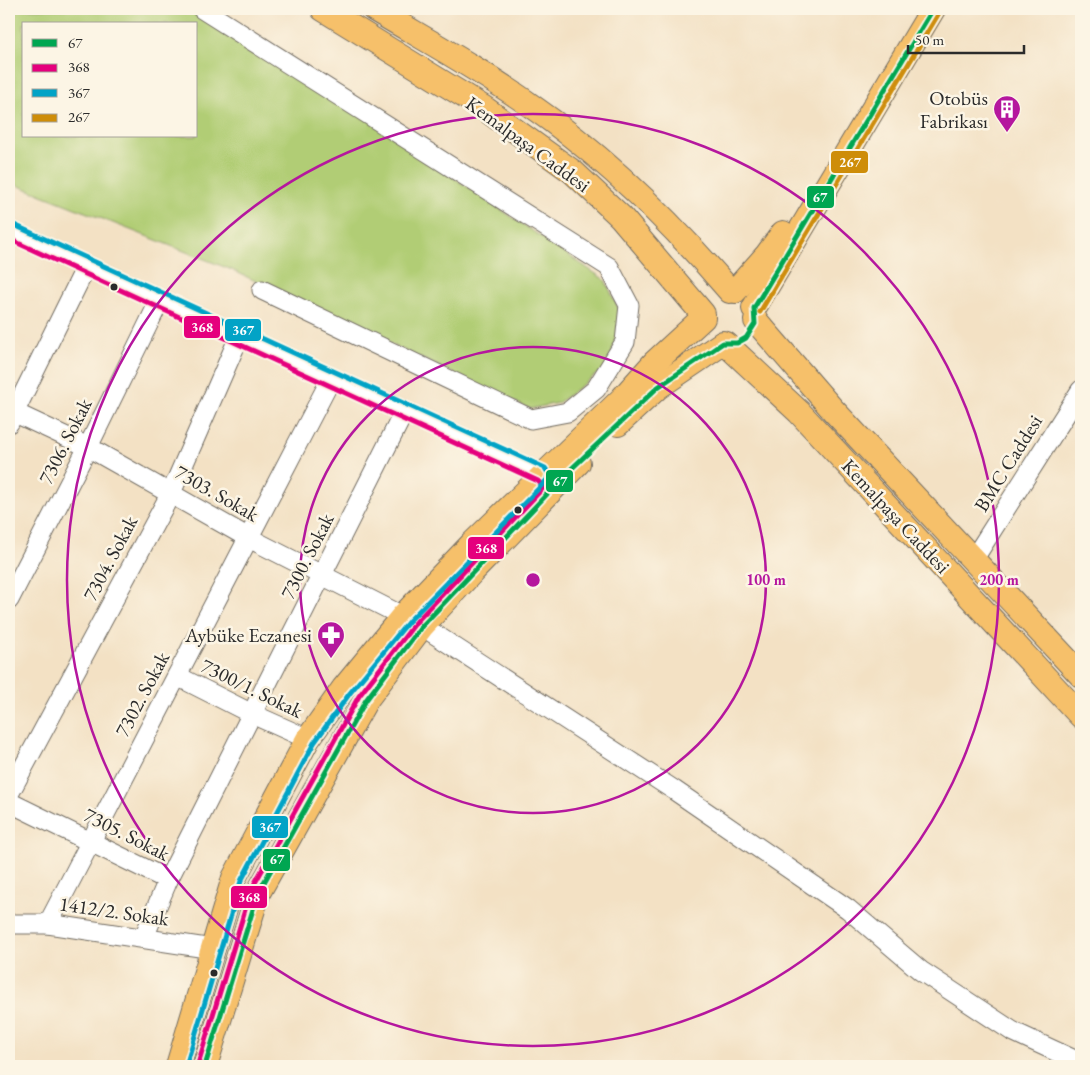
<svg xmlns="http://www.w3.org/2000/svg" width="1090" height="1075" font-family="'EB Garamond',serif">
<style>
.green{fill:#b1cd74;stroke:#6e7c50;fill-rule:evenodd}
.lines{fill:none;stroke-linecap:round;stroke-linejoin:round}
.minor-casing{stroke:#716b61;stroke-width:21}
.major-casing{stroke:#716b61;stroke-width:26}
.minor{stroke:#fff;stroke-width:19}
.major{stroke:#f6c06b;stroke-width:24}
.bus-1-casing{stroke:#fcf5e5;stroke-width:9}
.bus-2-casing{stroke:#fcf5e5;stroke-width:9}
.bus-3-casing{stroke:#fcf5e5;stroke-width:9}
.bus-4-casing{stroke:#fcf5e5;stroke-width:9}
.bus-1{stroke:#00a651;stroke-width:5}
.bus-2{stroke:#e5007d;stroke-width:5}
.bus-3{stroke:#02a3c6;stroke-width:5}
.bus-4{stroke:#ce8d09;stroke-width:5}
.ring{fill:none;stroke:#b5179e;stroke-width:2.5}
.bus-dot{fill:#2b2b2b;stroke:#fcf5e5;stroke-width:2}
.labels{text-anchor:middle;stroke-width:5;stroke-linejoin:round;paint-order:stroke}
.poi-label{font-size:20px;fill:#2b2b2b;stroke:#fcf5e5;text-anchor:end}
.street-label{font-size:20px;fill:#2b2b2b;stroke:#fcf5e5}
.centre{fill:#b5179e;stroke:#fcf5e5;stroke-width:2.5}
.ring-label{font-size:15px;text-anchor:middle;font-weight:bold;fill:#b5179e;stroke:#fcf5e5;stroke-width:5;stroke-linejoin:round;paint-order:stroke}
.line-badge{stroke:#fcf5e5;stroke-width:2}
.badge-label{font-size:14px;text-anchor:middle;font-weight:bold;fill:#fff}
</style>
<rect width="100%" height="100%" fill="#fcf5e5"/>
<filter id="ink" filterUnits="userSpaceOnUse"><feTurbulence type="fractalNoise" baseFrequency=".02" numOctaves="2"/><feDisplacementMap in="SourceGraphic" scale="10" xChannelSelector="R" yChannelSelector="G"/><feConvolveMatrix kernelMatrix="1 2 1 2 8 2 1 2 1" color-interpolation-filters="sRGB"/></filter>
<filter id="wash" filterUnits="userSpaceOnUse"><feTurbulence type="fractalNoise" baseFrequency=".0096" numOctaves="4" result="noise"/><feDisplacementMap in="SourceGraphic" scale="20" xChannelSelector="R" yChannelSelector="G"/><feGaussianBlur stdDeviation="1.12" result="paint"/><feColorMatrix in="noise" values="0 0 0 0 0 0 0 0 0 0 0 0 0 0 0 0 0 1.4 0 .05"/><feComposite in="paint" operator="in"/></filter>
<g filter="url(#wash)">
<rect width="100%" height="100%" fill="#f3e1c4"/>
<path class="green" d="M9,9H192L293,69L605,280L621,314L609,365L558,403L530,409L232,270L9,182ZM24,24H196V136H24Z"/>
</g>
<g filter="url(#ink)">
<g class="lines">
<g class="minor-casing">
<g id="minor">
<polyline points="202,9 609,267 629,305 625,342 596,389 568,412 531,419 262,290"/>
<polyline points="9,231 542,475 551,484"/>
<polyline points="9,410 88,447 247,537 422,626 674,790 848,909 921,971 1012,1031 1081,1063"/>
<polyline points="9,423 86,267"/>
<polyline points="973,560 1081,390"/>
<polyline points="9,600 88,447 160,300"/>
<polyline points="177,676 252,714 308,739"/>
<polyline points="9,794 171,493 239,337"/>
<polyline points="9,802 168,880 144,937"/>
<polyline points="168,880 404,412"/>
<polyline points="9,924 48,924 213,949"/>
<polyline points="48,924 331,379"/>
</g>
</g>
<g class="major-casing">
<g id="major">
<polyline points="323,9 484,108 573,172 621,217 703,314"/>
<path d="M374,9C426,40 481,70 530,105C605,157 671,222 730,291"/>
<polyline points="735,291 767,255 783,233"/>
<polyline points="754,308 933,9"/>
<polyline points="756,321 833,410 1081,675"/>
<polyline points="726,344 799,412 1081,716"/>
<polyline points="618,424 658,387 723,343"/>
<polyline points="178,1066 234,878 308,739 344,688 403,616 472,544 621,400 655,362 703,318"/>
<polyline points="205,1066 258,893 366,700 422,626 473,571 578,463"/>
</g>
</g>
<use href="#minor" class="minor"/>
<use href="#major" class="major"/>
<g class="bus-1-casing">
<polyline id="bus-1" points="205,1066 258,893 366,700 422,626 568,472 658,387 723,343 737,343 746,338 755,324 754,308 933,9"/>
</g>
<g class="bus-2-casing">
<polyline id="bus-2" points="9,239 538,481 544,487 417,621 359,696 251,890 198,1064"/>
</g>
<g class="bus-3-casing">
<polyline id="bus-3" points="12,224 545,468 549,474 547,480 409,621 350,693 314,743 241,881 186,1066"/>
</g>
<g class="bus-4-casing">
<polyline id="bus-4" points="760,312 939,13"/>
</g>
<use href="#bus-1" class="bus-1"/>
<use href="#bus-2" class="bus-2"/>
<use href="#bus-3" class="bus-3"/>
<use href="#bus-4" class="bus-4"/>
</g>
</g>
<g class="ring">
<circle cx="533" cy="580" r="233"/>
<circle cx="533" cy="580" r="466"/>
</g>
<defs>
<g id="building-pin" transform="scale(1.4375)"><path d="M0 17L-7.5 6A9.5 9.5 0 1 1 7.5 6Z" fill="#b5179e" stroke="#fcf5e5"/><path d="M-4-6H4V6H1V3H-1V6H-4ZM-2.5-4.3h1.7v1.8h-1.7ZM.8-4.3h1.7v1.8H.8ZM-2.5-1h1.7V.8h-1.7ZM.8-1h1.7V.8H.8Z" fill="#fff"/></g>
<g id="pharmacy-pin" transform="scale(1.4375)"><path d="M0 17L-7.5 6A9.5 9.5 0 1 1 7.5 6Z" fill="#b5179e" stroke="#fcf5e5"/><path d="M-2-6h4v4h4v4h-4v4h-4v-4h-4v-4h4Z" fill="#fff"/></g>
</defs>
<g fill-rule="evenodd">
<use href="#building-pin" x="1007" y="109"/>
<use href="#pharmacy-pin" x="331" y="635"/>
</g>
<g class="bus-dot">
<circle cx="114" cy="287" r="4.5"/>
<circle cx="518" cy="510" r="4.5"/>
<circle cx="214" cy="973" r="4.5"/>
</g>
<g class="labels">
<g class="poi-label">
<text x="988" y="105">Otobüs<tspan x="988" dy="23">Fabrikası</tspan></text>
<text x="312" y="642">Aybüke Eczanesi</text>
</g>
<g class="street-label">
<text transform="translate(528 144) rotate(36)" y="7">Kemalpaşa Caddesi</text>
<text transform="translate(65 441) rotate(-63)" y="7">7306. Sokak</text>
<text transform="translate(1008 463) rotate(-58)" y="7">BMC Caddesi</text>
<text transform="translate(217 493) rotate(30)" y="7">7303. Sokak</text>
<text transform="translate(896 516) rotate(47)" y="7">Kemalpaşa Caddesi</text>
<text transform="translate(307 556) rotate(-63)" y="7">7300. Sokak</text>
<text transform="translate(110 558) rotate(-62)" y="7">7304. Sokak</text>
<text transform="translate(252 688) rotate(26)" y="7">7300/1. Sokak</text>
<text transform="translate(142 694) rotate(-62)" y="7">7302. Sokak</text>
<text transform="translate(127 834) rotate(27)" y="7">7305. Sokak</text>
<text transform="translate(114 911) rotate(8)" y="7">1412/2. Sokak</text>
</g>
</g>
<circle cx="533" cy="580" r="8" class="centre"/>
<g class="ring-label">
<text x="766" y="585">100 m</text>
<text x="999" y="585">200 m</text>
</g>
<g class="line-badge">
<rect x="830" y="150" width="39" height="24" rx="5" fill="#ce8d09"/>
<rect x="806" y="185" width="29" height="24" rx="5" fill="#00a651"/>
<rect x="183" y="315" width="38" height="24" rx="5" fill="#e5007d"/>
<rect x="224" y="318" width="38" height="24" rx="5" fill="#02a3c6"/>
<rect x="545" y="469" width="29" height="24" rx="5" fill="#00a651"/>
<rect x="467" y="536" width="38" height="24" rx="5" fill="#e5007d"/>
<rect x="251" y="815" width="38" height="24" rx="5" fill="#02a3c6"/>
<rect x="262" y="848" width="29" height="24" rx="5" fill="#00a651"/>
<rect x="230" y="885" width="38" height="24" rx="5" fill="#e5007d"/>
</g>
<g class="badge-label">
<text x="850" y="167">267</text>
<text x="820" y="202">67</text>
<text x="202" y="332">368</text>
<text x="243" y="335">367</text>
<text x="560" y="486">67</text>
<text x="486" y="553">368</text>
<text x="270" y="832">367</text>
<text x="277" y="864">67</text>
<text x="249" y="902">368</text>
</g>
<rect width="1090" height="1075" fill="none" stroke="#fcf5e5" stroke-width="30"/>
<rect x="22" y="22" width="175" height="115" fill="#fcf5e5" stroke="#a8a49b"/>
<rect x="32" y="39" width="25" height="8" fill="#00a651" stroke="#a8a49b"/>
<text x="68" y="48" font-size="15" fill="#2b2b2b">67</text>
<rect x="32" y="64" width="25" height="8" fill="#e5007d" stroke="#a8a49b"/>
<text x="68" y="72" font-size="15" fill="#2b2b2b">368</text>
<rect x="32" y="89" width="25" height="8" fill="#02a3c6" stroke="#a8a49b"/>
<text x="68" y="98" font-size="15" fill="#2b2b2b">367</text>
<rect x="32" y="114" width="25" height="8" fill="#ce8d09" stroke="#a8a49b"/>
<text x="68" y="122" font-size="15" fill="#2b2b2b">267</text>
<path d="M908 45v8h116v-8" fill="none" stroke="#2b2b2b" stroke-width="2.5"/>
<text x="915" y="45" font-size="15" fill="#2b2b2b" stroke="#fcf5e5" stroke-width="4" paint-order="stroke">50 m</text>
</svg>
